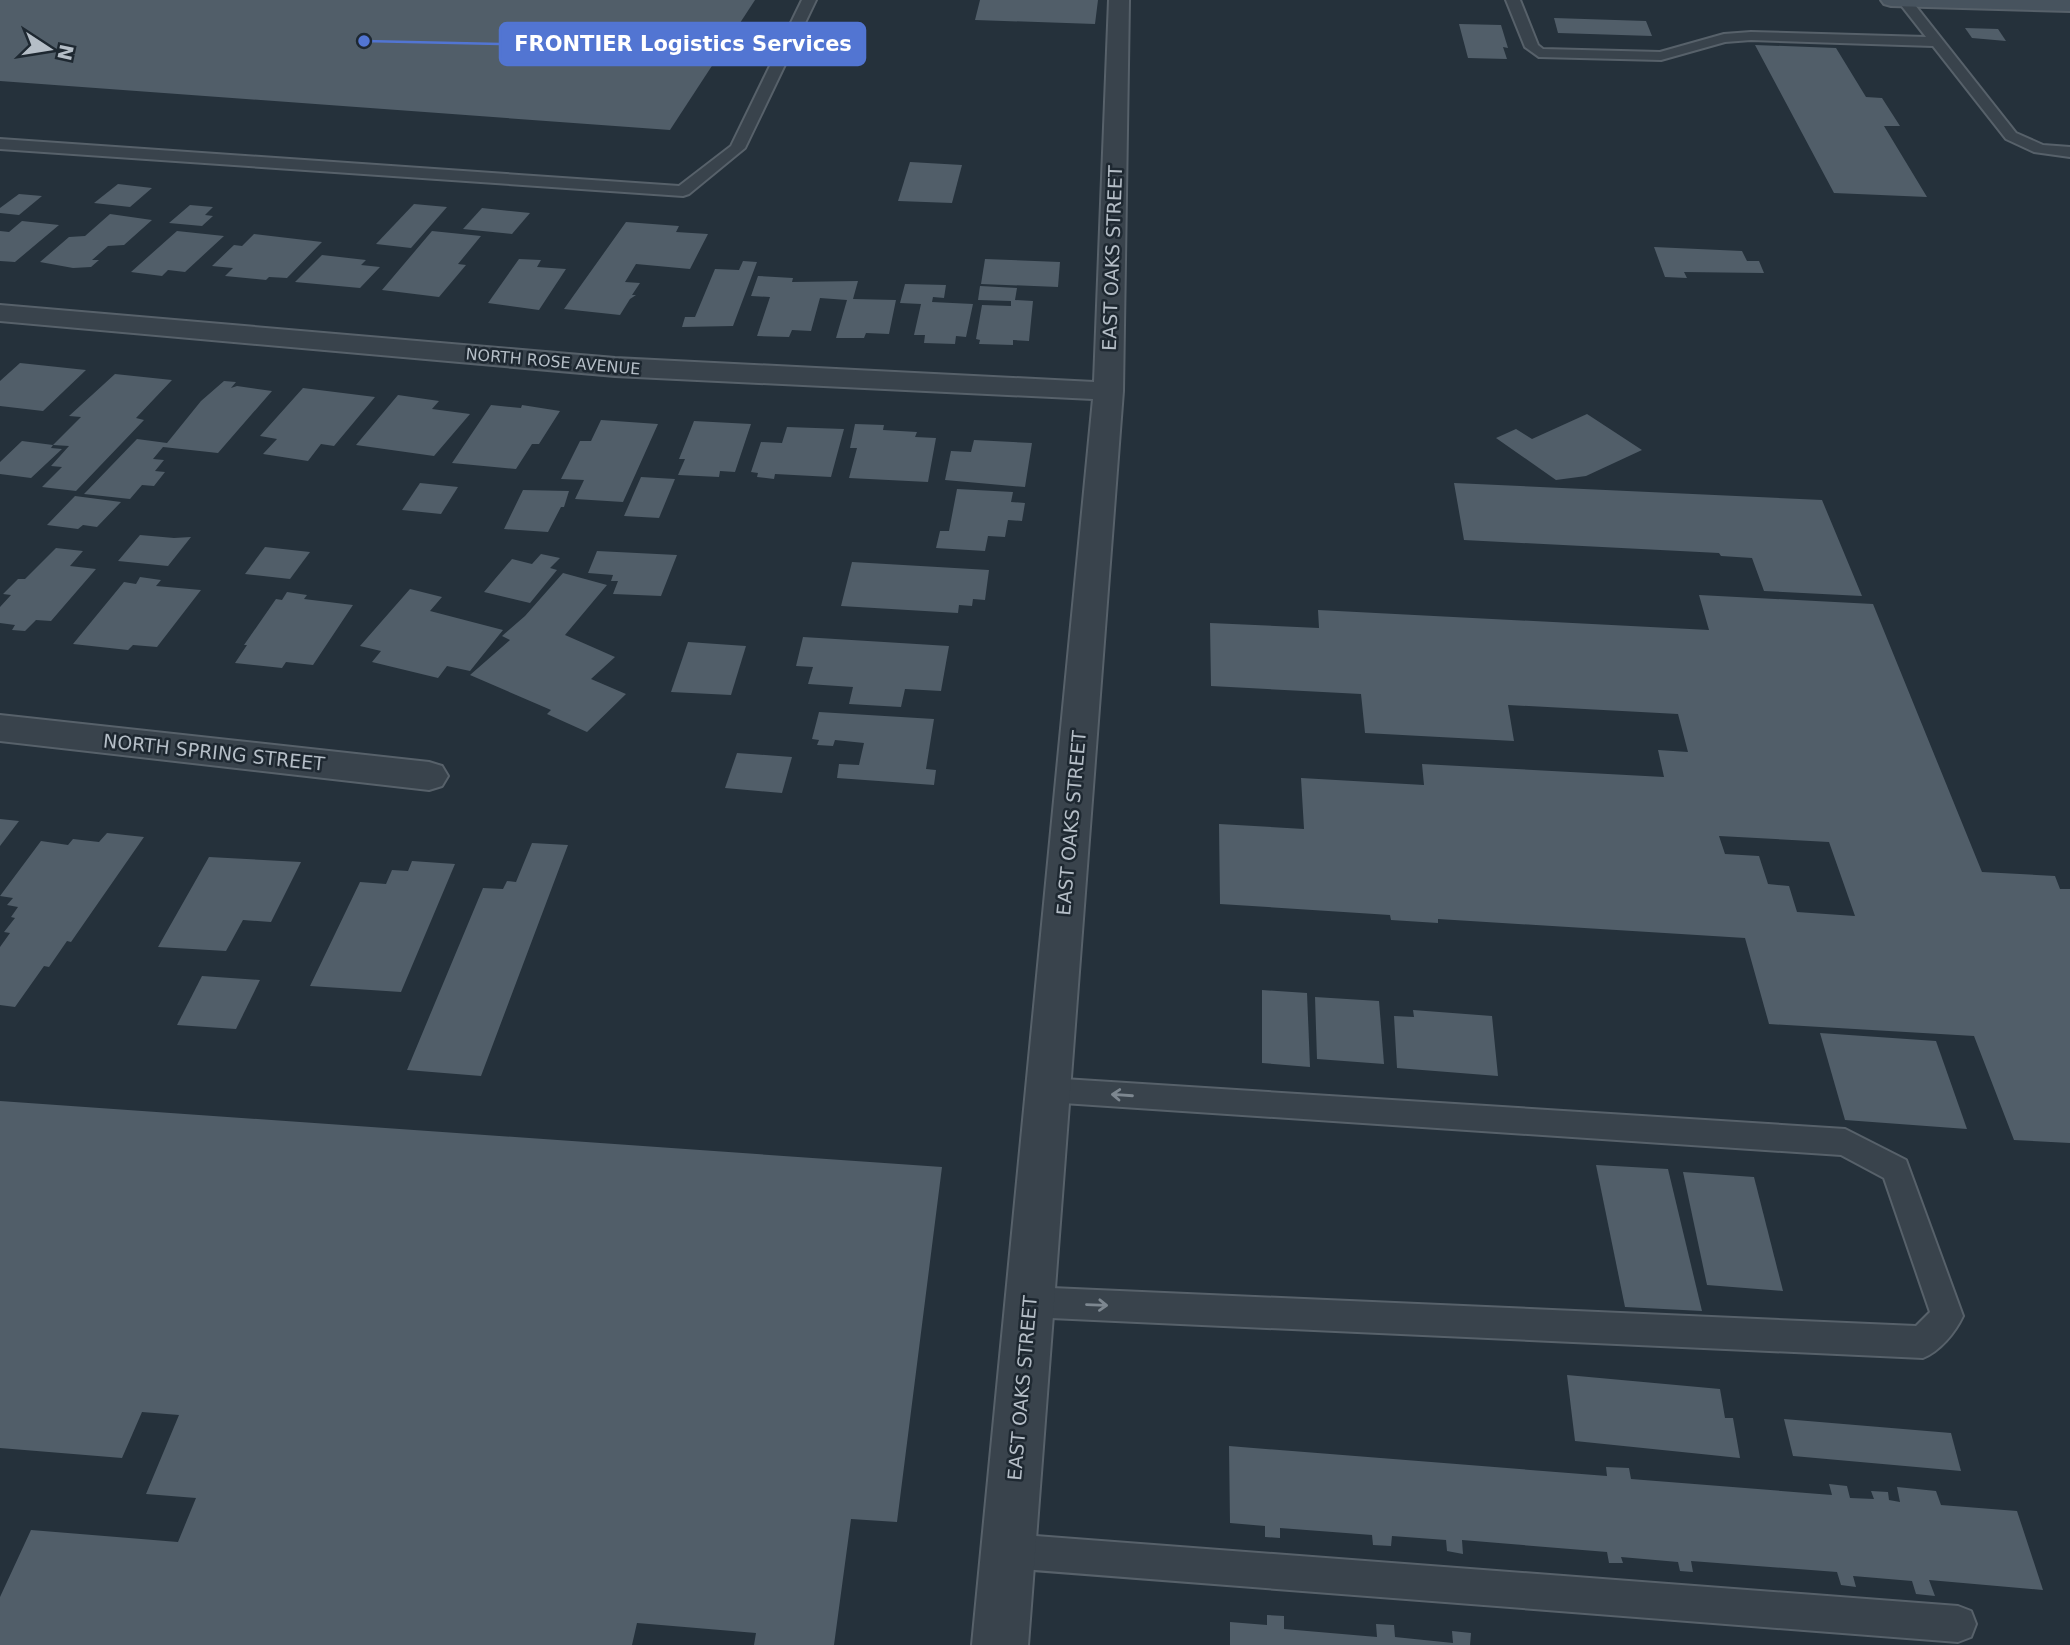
<svg xmlns="http://www.w3.org/2000/svg" width="2070" height="1645" font-family="'DejaVu Sans',sans-serif">
<style>
.building{fill:#515e69;fill-rule:evenodd}
.lines{fill:none;stroke-linecap:round;stroke-linejoin:round}
.lane-casing{stroke:#57616a;stroke-width:4}
.street-casing{stroke:#57616a;stroke-width:4}
.secondary-casing{stroke:#57616a;stroke-width:4}
.lane{fill:#39434c;fill-rule:evenodd}
.street{fill:#39434c;fill-rule:evenodd}
.secondary{fill:#47535e;fill-rule:evenodd}
.oneway{stroke:#7d8790}
.labels{text-anchor:middle;stroke-width:5;stroke-linejoin:round;paint-order:stroke}
.far-street-label{font-size:16px;fill:#b5bec7;stroke:#1e2831}
.street-label{font-size:19px;fill:#b5bec7;stroke:#1e2831}
.leader{fill:none;stroke:#5275d2;stroke-width:2.5}
.callout-dot{fill:#5275d2;stroke:#1e2831;stroke-width:2.5}
.callout{fill:#5275d2;stroke:#5275d2;stroke-width:2.5}
.callout-label{font-size:21px;text-anchor:middle;font-weight:bold;fill:#fff}
</style>
<rect width="100%" height="100%" fill="#25313b"/>
<g class="building">
<polygon points="0,0 755,0 670,130 0,81"/>
<polygon points="980,0 1098,0 1095,24 975,20"/>
<polygon points="1554,18 1646,21 1652,36 1558,33"/>
<polygon points="1459,24 1501,25 1508,48 1503,47 1507,59 1468,58"/>
<polygon points="1965,28 1998,29 2006,41 1972,38"/>
<polygon points="1755,45 1836,48 1866,97 1882,98 1900,126 1884,126 1927,197 1834,193"/>
<polygon points="910,162 962,165 952,203 898,201"/>
<polygon points="118,184 152,188 130,207 94,203"/>
<polygon points="19,194 42,196 19,215 0,213 0,208"/>
<polygon points="414,204 447,207 411,248 376,244"/>
<polygon points="190,205 213,207 205,215 213,216 202,226 169,223"/>
<polygon points="482,208 530,213 512,234 463,229"/>
<polygon points="110,214 152,220 124,245 108,246 92,260 99,260 91,267 73,268 40,262 69,237 85,236"/>
<polygon points="22,221 59,225 15,262 0,261 0,231 9,232"/>
<polygon points="626,222 679,226 676,232 708,234 690,269 636,264 625,282 640,283 632,295 636,295 630,299 620,315 564,309"/>
<polygon points="177,231 224,236 185,272 168,270 162,276 131,272"/>
<polygon points="432,231 481,236 458,264 466,265 439,297 382,290"/>
<polygon points="254,234 322,242 287,278 269,277 266,280 225,276 233,268 212,266 234,245 242,246"/>
<polygon points="1654,247 1742,251 1747,261 1759,261 1764,273 1684,272 1687,278 1665,277"/>
<polygon points="322,255 366,260 361,265 380,267 360,288 295,282"/>
<polygon points="519,259 541,260 537,267 566,269 539,310 488,303"/>
<polygon points="985,259 1060,262 1058,287 981,284"/>
<polygon points="743,261 757,262 733,326 682,327 685,317 695,317 715,269 739,270"/>
<polygon points="758,276 793,278 792,282 858,281 853,299 896,300 889,334 866,333 864,338 836,338 847,300 820,298 811,331 792,330 789,337 757,336 770,297 751,296"/>
<polygon points="905,284 946,285 944,298 933,297 932,302 973,304 966,337 956,336 955,344 924,343 925,335 914,335 921,304 900,303"/>
<polygon points="980,286 1017,288 1015,300 1033,301 1029,341 1013,340 1013,345 979,344 980,340 976,339 982,305 1011,306 1011,301 978,300"/>
<polygon points="20,363 86,370 43,411 0,406 0,381"/>
<polygon points="115,374 172,380 136,418 144,420 76,491 42,487 62,467 51,466 69,446 53,445 81,417 69,416"/>
<polygon points="224,381 236,382 231,388 237,386 272,391 218,453 163,447 153,459 164,460 155,471 165,472 154,486 142,485 130,499 84,494 137,439 167,443 201,401"/>
<polygon points="303,388 375,397 334,446 321,444 308,461 263,454 277,439 260,436"/>
<polygon points="398,395 439,401 432,409 470,414 434,456 356,445"/>
<polygon points="491,405 521,408 522,405 560,411 539,444 532,444 516,469 452,463"/>
<polygon points="1587,414 1642,450 1586,476 1556,480 1496,438 1516,429 1532,439"/>
<polygon points="601,420 658,424 623,502 575,499 584,480 561,479 580,441 591,441"/>
<polygon points="694,421 751,424 735,472 720,471 719,477 678,475 685,459 679,459"/>
<polygon points="855,424 884,425 883,430 917,432 915,437 936,438 928,482 849,478 857,448 850,448"/>
<polygon points="787,427 844,429 831,477 775,474 774,479 757,477 758,473 751,472 761,442 782,443"/>
<polygon points="974,440 1032,443 1025,487 945,480 951,451 971,452"/>
<polygon points="22,441 53,445 51,448 62,449 31,478 0,474 0,462"/>
<polygon points="641,477 675,479 659,518 624,516"/>
<polygon points="420,483 458,487 441,514 402,510"/>
<polygon points="1454,483 1822,500 1862,596 1764,591 1752,558 1721,556 1719,553 1464,540"/>
<polygon points="957,489 1013,492 1011,502 1025,503 1022,521 1008,520 1005,537 988,536 985,551 936,548 940,531 949,531"/>
<polygon points="523,490 569,491 564,507 561,507 548,532 504,529"/>
<polygon points="75,496 121,502 97,527 83,525 78,529 47,525"/>
<polygon points="140,535 174,538 191,537 168,566 118,561"/>
<polygon points="265,547 310,552 290,579 245,574"/>
<polygon points="56,548 83,551 70,566 96,569 51,621 36,620 25,631 12,630 15,625 0,623 0,607 11,595 3,594 18,579 25,579"/>
<polygon points="597,551 677,555 661,596 613,594 618,581 611,581 613,575 588,573"/>
<polygon points="541,554 560,558 550,568 557,570 530,603 484,592 512,559 532,564"/>
<polygon points="852,562 989,570 985,600 973,599 972,606 959,605 958,613 841,606"/>
<polygon points="563,573 607,585 565,635 615,657 591,679 626,694 587,732 547,714 551,710 470,675 510,640 502,636 525,616"/>
<polygon points="140,577 161,580 156,586 201,590 157,647 133,645 128,650 73,644 124,582 136,584"/>
<polygon points="410,589 442,597 430,611 503,630 470,671 447,666 438,678 372,662 381,651 360,646"/>
<polygon points="287,592 307,595 304,599 353,605 313,665 286,662 282,668 235,663 247,645 244,645 276,599 282,600"/>
<path d="M1699,595L1873,604L1982,872L2055,876L2060,889H2070V1143L2014,1140L1974,1036L1769,1024L1745,938L1438,919V923L1391,920L1390,915L1220,904L1219,824L1304,829L1301,778L1424,785L1422,764L1664,777L1658,750L1688,752L1678,714L1508,705L1514,741L1365,733L1361,694L1211,686L1210,623L1319,628L1318,610L1709,630ZM1719,836L1829,842L1855,916L1797,912L1789,886L1768,884L1759,856L1725,854Z"/>
<polygon points="803,637 949,646 941,691 905,689 901,707 849,704 853,687 808,684 813,667 796,666"/>
<polygon points="688,642 746,646 731,695 671,692"/>
<polygon points="819,712 934,719 926,769 936,770 934,785 837,778 839,764 859,765 864,743 835,740 833,746 817,745 819,740 812,739"/>
<polygon points="737,753 792,757 782,793 725,788"/>
<polygon points="0,819 19,821 0,846"/>
<polygon points="107,833 144,837 71,942 67,941 49,967 44,966 15,1007 0,1005 0,947 10,933 4,932 15,918 11,917 18,907 7,905 13,898 0,896 41,841 68,845 73,839 99,842"/>
<polygon points="532,843 568,845 481,1076 407,1070 483,888 503,889 507,881 516,882"/>
<polygon points="209,857 301,862 271,922 243,920 226,951 158,947"/>
<polygon points="412,861 455,864 401,992 310,986 360,882 386,884 392,870 408,871"/>
<polygon points="202,976 260,980 236,1029 177,1025"/>
<polygon points="1262,990 1307,993 1310,1067 1262,1063"/>
<polygon points="1315,997 1379,1001 1384,1064 1317,1059"/>
<polygon points="1413,1010 1492,1016 1498,1076 1397,1068 1394,1016 1414,1017"/>
<polygon points="1820,1033 1936,1041 1967,1129 1845,1120"/>
<polygon points="0,1101 942,1167 897,1522 851,1519 834,1645 754,1645 756,1633 637,1623 632,1645 0,1645 0,1597 31,1530 178,1542 196,1498 146,1494 179,1415 142,1412 122,1458 0,1448"/>
<polygon points="1596,1165 1668,1169 1702,1311 1625,1307"/>
<polygon points="1683,1172 1754,1177 1783,1291 1707,1285"/>
<polygon points="1567,1375 1720,1389 1725,1418 1733,1418 1740,1458 1575,1441"/>
<polygon points="1784,1419 1951,1433 1961,1471 1793,1456"/>
<polygon points="1229,1446 1607,1476 1606,1467 1629,1468 1631,1479 1832,1495 1829,1484 1847,1486 1850,1498 1874,1499 1871,1491 1888,1492 1889,1500 1900,1502 1897,1487 1936,1491 1941,1505 2017,1511 2043,1590 1929,1580 1935,1596 1916,1594 1912,1581 1853,1576 1856,1587 1841,1585 1837,1572 1691,1561 1693,1572 1680,1571 1678,1562 1621,1557 1623,1563 1609,1563 1607,1552 1462,1540 1463,1554 1447,1551 1446,1540 1392,1536 1391,1546 1373,1545 1372,1535 1280,1528 1280,1538 1265,1537 1265,1526 1230,1523"/>
<polygon points="1267,1615 1284,1616 1284,1629 1377,1637 1376,1624 1394,1625 1395,1637 1453,1643 1452,1631 1471,1633 1470,1645 1230,1645 1230,1622 1267,1625"/>
</g>
<g class="lines">
<g class="lane-casing">
<g id="lane">
<polygon points="802,0 816,0 745,148 689,194 683,196 0,149 0,139 679,186 731,146"/>
<polygon points="1506,0 1520,0 1538,45 1543,49 1660,52 1724,34 1751,32 1926,37 1897,0 1911,0 2016,133 2043,145 2070,147 2070,157 2034,152 2006,139 1933,46 1751,40 1725,42 1661,60 1539,57 1525,47"/>
<path d="M1048,1078L1845,1129L1906,1160L1963,1316C1955,1333 1940,1351 1923,1358L1029,1317L1018,1313L1013,1302L1018,1291L1029,1287L1916,1326L1930,1312L1884,1178L1841,1155L1048,1102L1038,1099L1034,1090L1038,1081Z"/>
<polygon points="1008,1534 1958,1606 1971,1611 1976,1624 1971,1637 1958,1642 1008,1568 996,1563 991,1551 996,1539"/>
</g>
</g>
<g class="street-casing">
<g id="street">
<polygon points="1109,0 1129,0 1123,391 1028,1645 972,1645 1093,399 615,376 0,321 0,305 615,358 1094,382"/>
<polygon points="0,715 429,762 442,766 448,776 442,786 429,790 0,741"/>
</g>
</g>
<g class="secondary-casing">
<polygon id="secondary" points="1881,0 2070,0 2070,11 1891,6 1884,4"/>
</g>
<use href="#lane" class="lane"/>
<use href="#street" class="street"/>
<use href="#secondary" class="secondary"/>
</g>
<defs><path id="oneway-shaft" d="M-6 0H5M1.5-3L5.5 0L1.5 3" fill="none" stroke-width="1.6" stroke-linecap="round" stroke-linejoin="round" transform="scale(1.75)"/></defs>
<g class="oneway">
<use href="#oneway-shaft" transform="translate(1122 1095) rotate(-176)"/>
<use href="#oneway-shaft" transform="translate(1097 1305) rotate(2)"/>
</g>
<g class="labels">
<g class="far-street-label">
<text transform="translate(553 361) rotate(5)" y="6">NORTH ROSE AVENUE</text>
</g>
<g class="street-label">
<text transform="translate(1112 258) rotate(-88)" y="7">EAST OAKS STREET</text>
<text transform="translate(214 752) rotate(6)" y="7">NORTH SPRING STREET</text>
<text transform="translate(1071 823) rotate(-85)" y="7">EAST OAKS STREET</text>
<text transform="translate(1022 1388) rotate(-85)" y="7">EAST OAKS STREET</text>
</g>
</g>
<path class="leader" d="M364 41L500 44"/>
<circle class="callout-dot" cx="364" cy="41" r="7"/>
<rect class="callout" x="500" y="23" width="365" height="42" rx="7"/>
<g class="callout-label">
<text x="683" y="51">FRONTIER Logistics Services</text>
</g>
<g transform="translate(49 49) rotate(102)" stroke="#1e2831" stroke-width="5" paint-order="stroke">
<path d="M0-5L12 26L0 18L-12 26Z" fill="#b5bec7"/>
<text y="-10" font-size="19" font-weight="bold" text-anchor="middle" fill="#b5bec7">N</text>
</g>
</svg>
